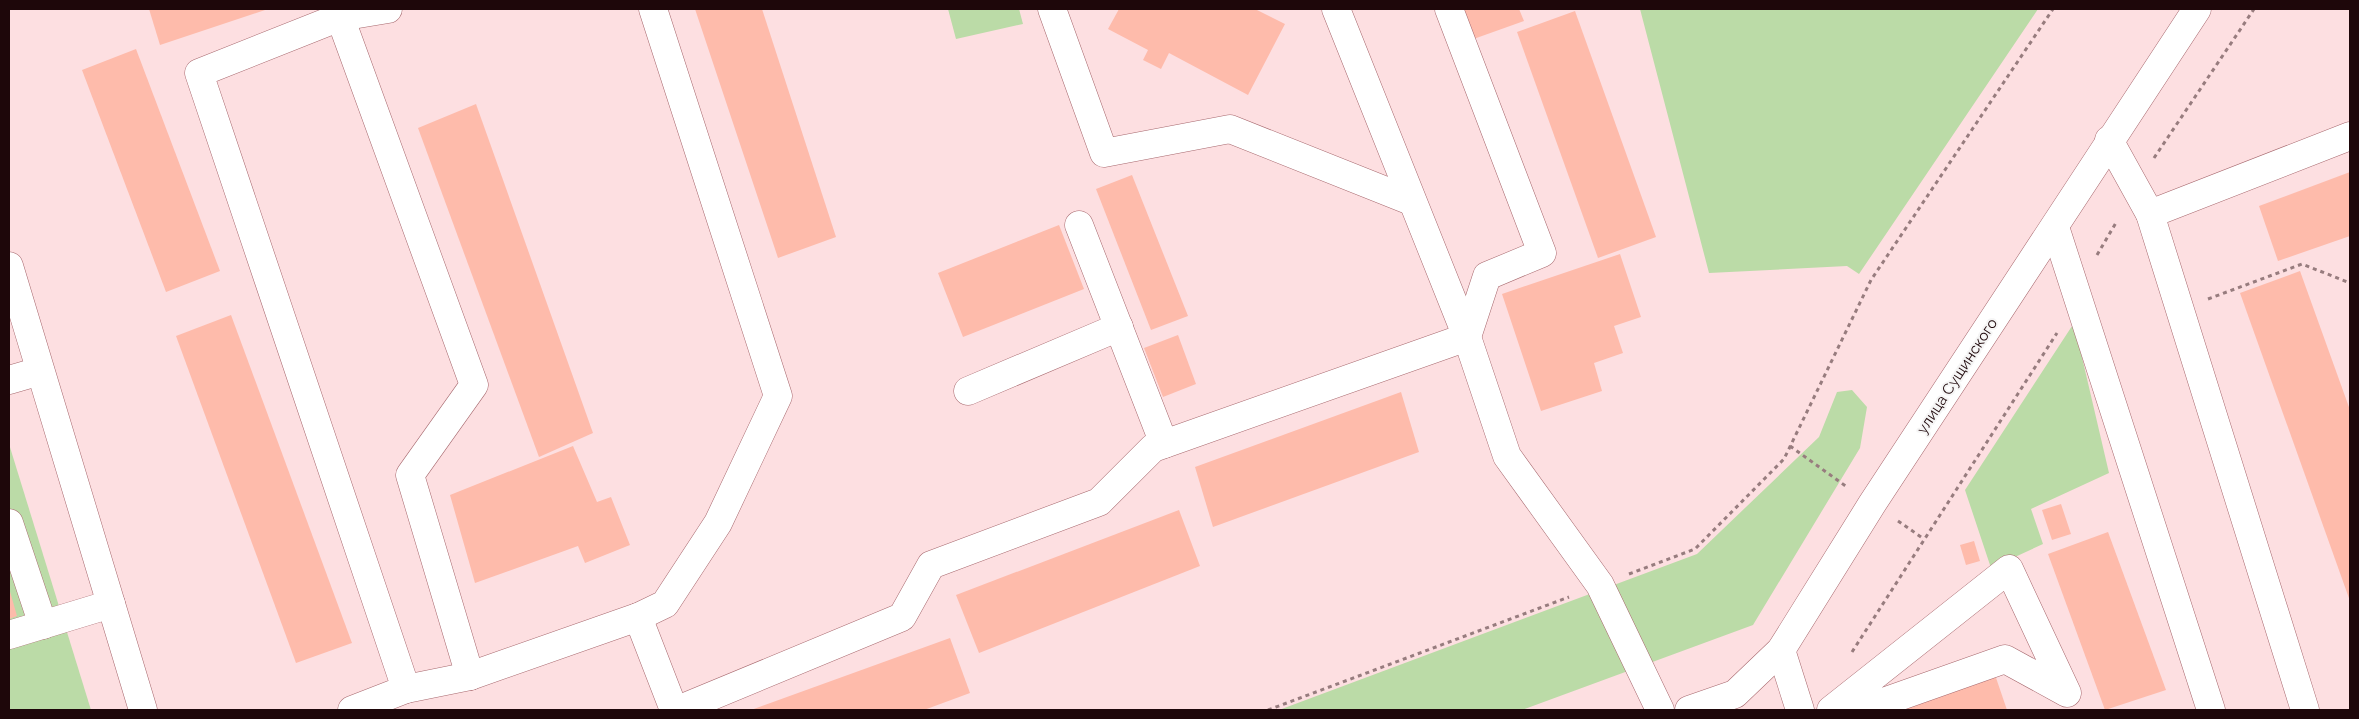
<svg xmlns="http://www.w3.org/2000/svg" width="2359" height="719" font-family="Raleway,sans-serif">
<style>
.green{fill:#bbdba7}
.building{fill:#febbab}
.lines{fill:none;stroke-linecap:round;stroke-linejoin:round}
.minor-casing{stroke:#a7686e;stroke-width:29}
.path{stroke:#977c7e;stroke-width:3;stroke-dasharray:4 4;stroke-linecap:butt}
.minor{stroke:#fff;stroke-width:28}
.labels{text-anchor:middle;stroke-width:4;stroke-linejoin:round;paint-order:stroke}
.street-label{font-size:15px;fill:#1e070a;stroke:#f5f5f5}
</style>
<rect width="100%" height="100%" fill="#fddfe1"/>
<g class="green">
<polygon points="948,9 1019,9 1023,24 956,39"/>
<polygon points="1640,9 2038,9 1859,274 1847,266 1709,273"/>
<polygon points="2074,323 2109,473 2031,509 2043,544 1991,568 1965,490"/>
<polygon points="1852,390 1867,407 1860,448 1753,625 1522,710 1279,710 1697,554 1819,437 1837,392"/>
<polygon points="9,444 91,710 9,710"/>
</g>
<g class="building">
<polygon points="149,9 268,9 160,45"/>
<polygon points="695,9 762,9 836,237 778,258"/>
<polygon points="1119,9 1255,9 1285,24 1248,95 1169,53 1161,69 1143,60 1148,50 1108,29"/>
<polygon points="1457,9 1519,9 1524,21 1468,41"/>
<polygon points="1575,11 1656,237 1598,258 1517,32"/>
<polygon points="136,49 220,271 166,292 82,70"/>
<polygon points="476,104 593,433 539,457 418,128"/>
<polygon points="2350,172 2350,236 2278,261 2259,206"/>
<polygon points="1132,175 1188,316 1151,330 1096,189"/>
<polygon points="1059,225 1084,289 963,337 938,273"/>
<polygon points="1620,254 1641,317 1614,326 1623,353 1594,363 1602,391 1541,411 1502,294"/>
<polygon points="2300,271 2350,410 2350,601 2240,293"/>
<polygon points="231,315 352,643 296,663 176,336"/>
<polygon points="1178,335 1196,384 1163,397 1144,348"/>
<polygon points="1401,392 1419,452 1213,527 1195,467"/>
<polygon points="573,446 597,502 611,497 630,545 585,563 578,546 475,583 450,495"/>
<polygon points="2061,504 2071,534 2052,540 2042,510"/>
<polygon points="1179,510 1200,566 979,653 956,595"/>
<polygon points="2108,532 2166,690 2105,710 2048,554"/>
<polygon points="1974,541 1980,561 1966,565 1960,545"/>
<polygon points="9,588 17,616 9,619"/>
<polygon points="950,638 970,693 924,710 751,710"/>
<polygon points="1993,669 2007,710 1876,710"/>
</g>
<g class="lines">
<g class="minor-casing">
<g id="minor">
<polyline points="1052,9 1104,153 1230,129 1411,201"/>
<polyline points="1336,9 1467,337 1507,456 1600,585 1660,710"/>
<polyline points="340,17 474,385 410,475 470,676"/>
<polyline points="2109,140 2150,214 2305,710"/>
<polyline points="2150,214 2350,136"/>
<polyline points="1079,225 1164,444"/>
<polyline points="2055,227 2211,710"/>
<polyline points="9,266 143,710"/>
<polyline points="9,380 40,371"/>
<polyline points="968,391 1119,327"/>
<polyline points="9,523 43,625"/>
<polyline points="638,617 674,710"/>
<polyline points="9,635 111,604"/>
<polyline points="1781,650 1800,710"/>
<polyline points="406,689 470,676 638,617 665,604 718,523 778,396 653,9"/>
<polyline points="352,710 406,689 199,73 340,17 388,9"/>
<polyline points="678,710 902,617 931,565 1099,502 1153,448 1467,337 1487,276 1542,253 1449,9"/>
<polyline points="1689,710 1735,694 1781,650 1872,504 2197,9"/>
<polyline points="1831,710 2009,569 2067,693 2005,659 1861,710"/>
</g>
</g>
<g class="path">
<polyline points="2154,158 2254,9"/>
<polyline points="2097,255 2117,221"/>
<polyline points="2208,299 2302,264 2350,283"/>
<polyline points="1790,446 1847,487"/>
<polyline points="1898,521 1924,539"/>
<polyline points="1629,574 1695,549 1784,459 1871,280 2053,9"/>
<polyline points="1852,652 2057,333"/>
<polyline points="1268,710 1569,597"/>
</g>
<use href="#minor" class="minor"/>
</g>
<g class="labels">
<g class="street-label">
<text transform="translate(1957 376) rotate(-57)" y="5">улица Сущинского</text>
</g>
</g>
<rect width="2359" height="719" fill="none" stroke="#1e070a" stroke-width="20"/>
</svg>
